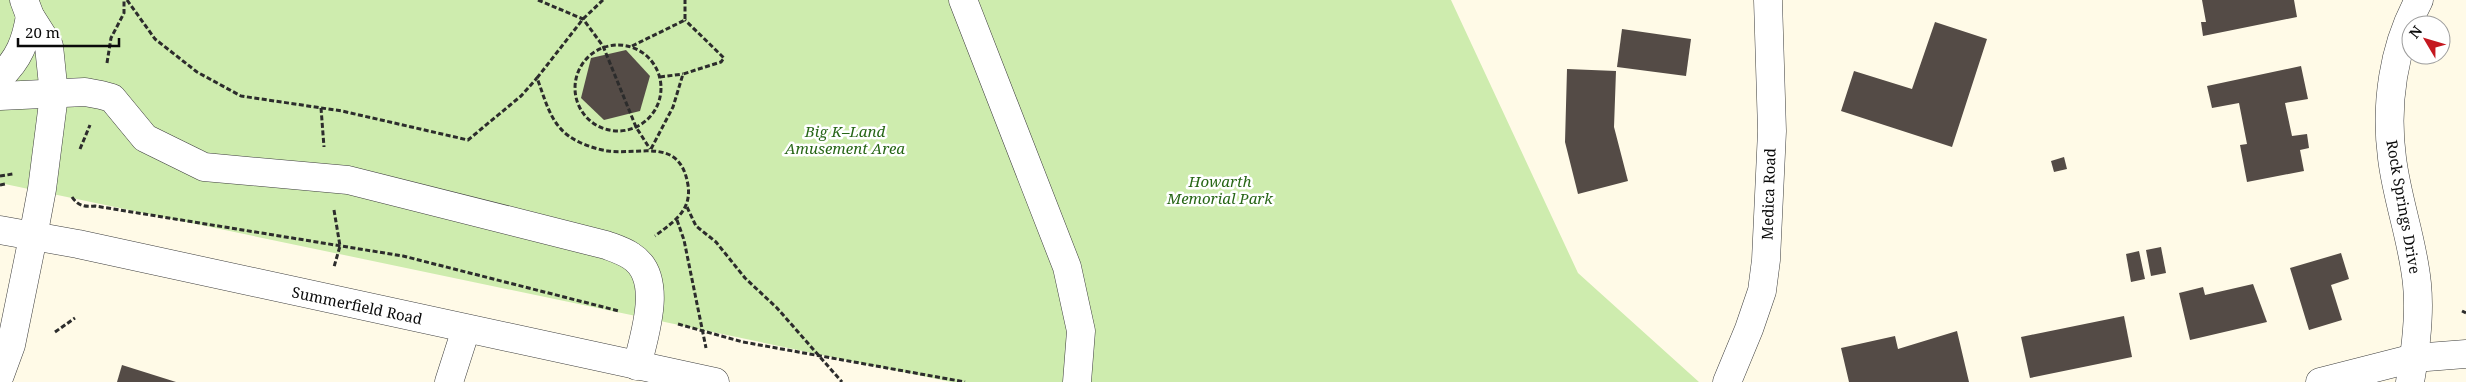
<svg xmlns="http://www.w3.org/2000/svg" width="2466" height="382" font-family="'Noto Serif',serif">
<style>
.green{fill:#ceecae}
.building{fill:#544b46}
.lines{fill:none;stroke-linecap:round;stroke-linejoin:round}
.minor-casing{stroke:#3d3d3d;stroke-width:29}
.path{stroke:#2c2c2c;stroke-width:3;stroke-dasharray:5 2.5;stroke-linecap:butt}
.minor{stroke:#fff;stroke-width:28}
.labels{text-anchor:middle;stroke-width:5;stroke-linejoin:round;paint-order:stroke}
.park-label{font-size:15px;font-style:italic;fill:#276616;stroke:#fff}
.street-label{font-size:15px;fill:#0a0a0a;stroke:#fff}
</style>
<rect width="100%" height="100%" fill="#fffae7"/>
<polygon class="green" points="0,0 1451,0 1578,273 1699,382 951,382 0,183"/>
<g class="building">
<polygon points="2202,0 2294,0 2297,17 2203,36 2201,22 2206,22"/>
<polygon points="1935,22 1987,39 1952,147 1841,111 1854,71 1912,89"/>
<polygon points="1622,29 1691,39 1686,76 1617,67"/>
<polygon points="626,50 650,76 640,111 604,120 581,98 591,58"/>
<polygon points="2301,66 2308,99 2285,103 2292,136 2307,134 2309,148 2300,150 2304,171 2247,182 2240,145 2247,144 2239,103 2212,108 2207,86"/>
<polygon points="1567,69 1616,71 1614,127 1628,181 1578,194 1565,142"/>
<polygon points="2064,157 2067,169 2054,172 2051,161"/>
<polygon points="2161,247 2166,273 2151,276 2146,250"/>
<polygon points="2139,251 2145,279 2131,282 2126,254"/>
<polygon points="2341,253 2349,279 2331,285 2342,320 2309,330 2290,268"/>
<polygon points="2253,284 2267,322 2190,340 2179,293 2203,287 2205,295"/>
<polygon points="2124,316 2132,357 2030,378 2021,337"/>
<polygon points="1957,331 1969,382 1849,382 1841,348 1895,336 1898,349"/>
<polygon points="122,365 176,382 117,382"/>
</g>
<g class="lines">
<g class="minor-casing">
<g id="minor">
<polyline points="963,0 1067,267 1081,331 1077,382"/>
<path d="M0,77C19,59 26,41 30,16"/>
<path d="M0,96L85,92L101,95L112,98L145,138L204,167L348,180L606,245C614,248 624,251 631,256C665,277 644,336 637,366"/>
<polyline points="0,230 78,244 715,382"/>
<polyline points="0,375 11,345 33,237 42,189 54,95 49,46 30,16 24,0"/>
<polyline points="449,382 466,329"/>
<polyline points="1727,382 1749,329 1762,291 1766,260 1772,131 1768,0"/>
<polyline points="2320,382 2414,358 2466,354"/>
<path d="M2410,382C2415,354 2420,313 2417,284C2413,241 2397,200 2392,158C2385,105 2393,47 2419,0"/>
</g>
</g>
<g class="path">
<polyline points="127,0 155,39 197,72 241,96 342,111 468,140 521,96 537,78"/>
<polyline points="538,0 583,19 603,46 636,127 650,149"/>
<path d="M603,0L583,19L537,78C547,104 551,129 579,142C587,146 600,150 608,151C642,155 680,137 688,185C692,211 673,222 655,236"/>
<circle cx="618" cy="88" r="43"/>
<polyline points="632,46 685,20 685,0"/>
<polyline points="107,63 111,38 124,13 124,0"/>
<polyline points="660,77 683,74"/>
<polyline points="321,108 324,147"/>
<polyline points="80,149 90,125"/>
<polyline points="651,149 673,107 683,74 721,62 724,58 685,20"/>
<polyline points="0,176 13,174"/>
<polyline points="0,185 5,184"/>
<path d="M72,197C78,206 85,207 95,206L403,256L619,311"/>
<polyline points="687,207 696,226 716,242 745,278 777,308 842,382"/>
<polyline points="334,210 340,246 334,267"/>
<polyline points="677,220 684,240 706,348"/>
<polyline points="2462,311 2466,313"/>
<polyline points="678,324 743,342 965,382"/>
<polyline points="55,332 75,318"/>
</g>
<use href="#minor" class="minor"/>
</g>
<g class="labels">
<g class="park-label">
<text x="845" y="137">Big K–Land<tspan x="845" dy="17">Amusement Area</tspan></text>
<text x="1220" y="187">Howarth<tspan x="1220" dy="17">Memorial Park</tspan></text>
</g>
<g class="street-label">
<text transform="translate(1769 194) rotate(-88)" y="5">Medica Road</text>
<text transform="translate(2403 207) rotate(80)" y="5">Rock Springs Drive</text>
<text transform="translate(357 306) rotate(12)" y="5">Summerfield Road</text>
</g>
</g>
<g transform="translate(2426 40) rotate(308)"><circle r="24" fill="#ffffff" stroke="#9d9d9d"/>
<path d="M0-4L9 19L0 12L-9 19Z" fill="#c51820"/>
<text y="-8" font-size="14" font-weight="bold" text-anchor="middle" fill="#0a0a0a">N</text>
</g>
<path d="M18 38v8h101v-8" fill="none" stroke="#0a0a0a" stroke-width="2.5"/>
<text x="25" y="38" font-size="15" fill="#0a0a0a" stroke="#ffffff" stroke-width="4" paint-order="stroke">20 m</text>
</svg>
